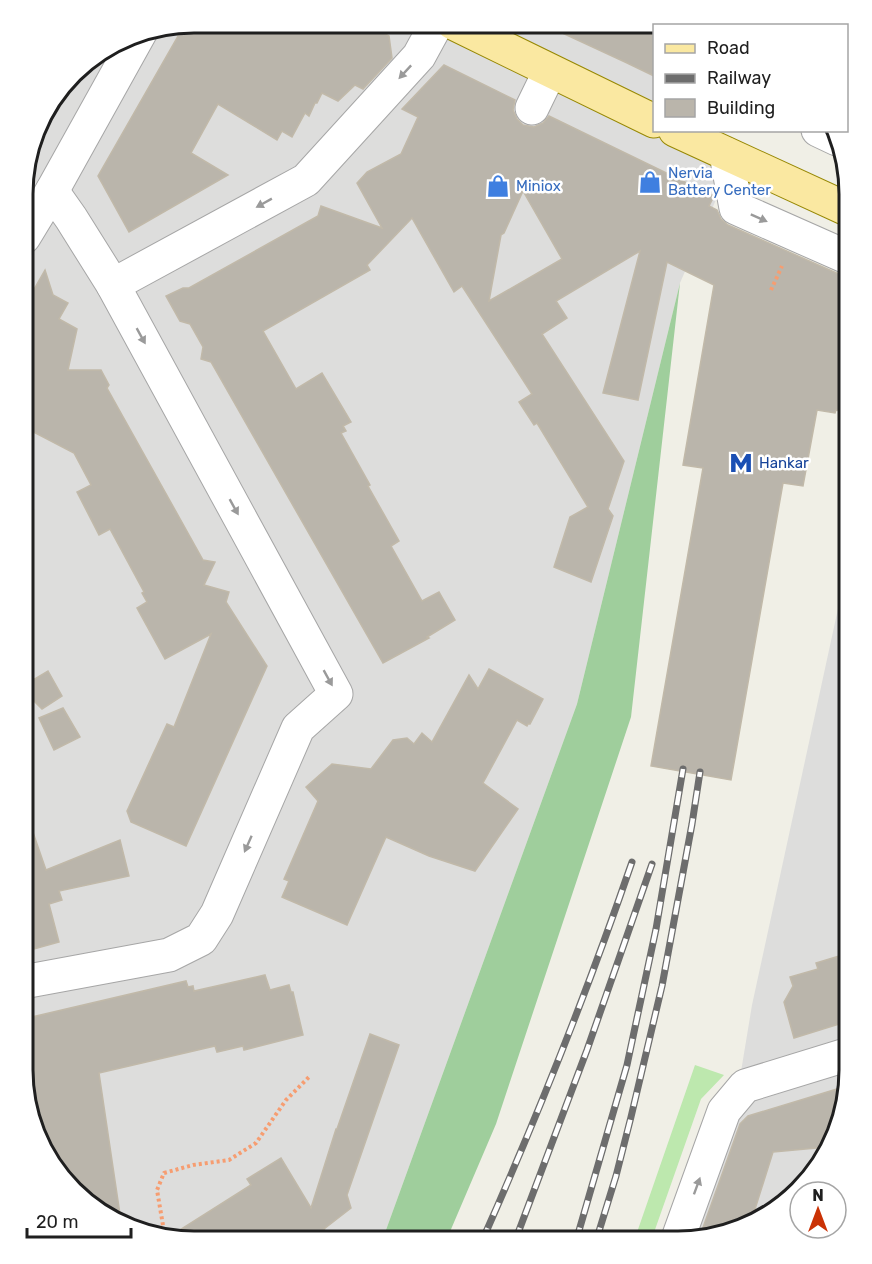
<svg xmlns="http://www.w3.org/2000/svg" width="872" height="1264" font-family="Rubik,sans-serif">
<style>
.residential{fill:#dddddc}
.grass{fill:#bde8ae}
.forest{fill:#9fce9c}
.building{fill:#bab5ab;stroke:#c1b9a9;stroke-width:1.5;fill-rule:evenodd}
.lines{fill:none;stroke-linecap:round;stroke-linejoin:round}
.minor-casing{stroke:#a6a6a6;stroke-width:35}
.major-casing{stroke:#978804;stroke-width:35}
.path{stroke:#f69d71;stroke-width:4;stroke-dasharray:3 3;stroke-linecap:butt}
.minor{stroke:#fff;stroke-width:33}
.major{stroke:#fae8a1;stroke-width:33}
.rail-casing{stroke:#6d6d6d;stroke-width:7}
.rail{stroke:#fff;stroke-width:4.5;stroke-dasharray:14;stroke-linecap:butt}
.oneway{fill:#9a9a9a}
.labels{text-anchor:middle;stroke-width:5;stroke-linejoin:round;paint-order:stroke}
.shop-label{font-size:15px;fill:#366cbe;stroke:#fff;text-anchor:start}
.transit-label{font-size:15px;fill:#164399;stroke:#fff;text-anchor:start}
.rim{fill:none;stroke:#1f1f1f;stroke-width:3}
</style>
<rect width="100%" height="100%" fill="#f0efe6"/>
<g class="residential">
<polygon points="194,23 701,24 704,25 654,26 654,130 715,131 718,195 680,283 577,704 382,1241 172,1240 99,1212 40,1145 23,1070 24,171 45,109 81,65 139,32"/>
<polygon points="849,558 849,1081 820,1165 753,1224 691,1239 734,1114 752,1005"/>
</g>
<polygon class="grass" points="695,1065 724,1075 701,1099 651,1241 634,1241"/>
<polygon class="forest" points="680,283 631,717 496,1124 446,1241 382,1241 577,704"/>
<g class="building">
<polygon points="194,22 365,23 389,36 392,58 363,89 355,85 338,101 322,93 317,103 315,103 309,116 305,113 292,137 282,131 277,140 218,104 191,153 228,175 129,232 98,176 185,24"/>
<polygon points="543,24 654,24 654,76 625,62"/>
<path d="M444,65L515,100L513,110L517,119L523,125L534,127L543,123L549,116L714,196L709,206L717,210L721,219L728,225L841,275L849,276V396L847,412L836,410L835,413L817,410L803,486L783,483L731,780L651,766L703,468L683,465L714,285L667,262L638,400L603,393L640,251L556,301L567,318L542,334L624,461L608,509L613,516L591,582L554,567L570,517L588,507L537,423L534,425L519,402L532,394L462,286L454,292L412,218L367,265L370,270L263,331L296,389L322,373L351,422L343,426L346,431L341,433L370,485L368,486L399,541L391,546L422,601L439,592L455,620L427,637L429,638L383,663L211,362L201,359L203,347L190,324L180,321L166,296L183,288H189L318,216L321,206L382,228L357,183L367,172L401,154L418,117L402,109ZM523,191L562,259L489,301L501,235L504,233Z"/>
<polygon points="45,270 53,295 68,303 59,319 77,329 68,370 101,370 109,385 107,388 203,560 215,562 204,585 229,592 226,602 267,666 186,846 131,822 127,811 167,724 174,727 211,634 165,659 137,608 147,602 142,593 144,592 110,529 99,535 77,492 91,485 74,453 24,427 24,307"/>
<polygon points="489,669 543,699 530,724 528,724 527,726 517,720 483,783 518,809 475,871 429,856 386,837 347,925 282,897 289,881 284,879 318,801 306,787 332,764 371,769 393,740 407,738 414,744 422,733 432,742 469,675 478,689"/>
<polygon points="48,671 62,696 42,709 23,690 23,686"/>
<polygon points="63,708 80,737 54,750 39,718"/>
<polygon points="23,815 27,815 46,870 120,840 129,876 59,891 62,900 49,904 59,942 23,952"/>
<polygon points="849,953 849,1021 794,1038 784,1002 793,986 790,977 818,969 816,963"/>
<polygon points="265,975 270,990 289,985 291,992 293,992 303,1035 244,1050 243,1046 217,1052 215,1046 99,1073 121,1221 99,1212 40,1145 23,1043 23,1030 25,1025 32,1017 186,981 188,987 193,986 194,991"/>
<polygon points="370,1034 399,1045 347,1195 351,1208 324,1229 331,1241 172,1240 167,1238 251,1185 247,1179 281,1158 311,1208 336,1129 337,1129"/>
<polygon points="847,1086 827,1147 773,1152 750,1225 700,1236 740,1124 748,1116"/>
</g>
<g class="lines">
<g class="minor-casing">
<g id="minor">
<polyline points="532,108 550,71"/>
<polyline points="818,130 837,139"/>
<polyline points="726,154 736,208 849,258"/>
<polyline points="24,237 52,191 141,31"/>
<polyline points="113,285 306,180 419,56 437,23"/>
<polyline points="23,982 169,955 201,939 217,914 298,728 336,694 113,285 71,218 52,191"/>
<polyline points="677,1241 724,1111 745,1086 849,1054"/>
</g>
</g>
<g class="major-casing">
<g id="major">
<polyline points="453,23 654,121"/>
<polyline points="675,130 849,210"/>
</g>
</g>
<g class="path">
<polyline points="771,290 782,266"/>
<polyline points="165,1237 157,1190 164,1173 193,1165 229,1160 256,1143 286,1100 309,1077"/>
</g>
<use href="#minor" class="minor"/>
<use href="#major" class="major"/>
<g class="rail-casing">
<g id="rail">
<path d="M482,1241C537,1117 588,990 632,862"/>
<polyline points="515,1241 587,1050 652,864"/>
<polyline points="576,1241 627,1065 656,929 683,769"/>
<polyline points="596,1241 616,1176 631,1117 662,986 692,824 700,772"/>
</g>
</g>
<use href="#rail" class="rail"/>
</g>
<defs><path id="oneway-solid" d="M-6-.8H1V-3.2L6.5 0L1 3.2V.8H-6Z" transform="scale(1.5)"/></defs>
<g class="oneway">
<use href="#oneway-solid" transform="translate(405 72) rotate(133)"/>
<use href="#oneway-solid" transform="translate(264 203) rotate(151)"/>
<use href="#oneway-solid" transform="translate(759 218) rotate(24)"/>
<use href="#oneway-solid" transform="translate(141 336) rotate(61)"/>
<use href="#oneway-solid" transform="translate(234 507) rotate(61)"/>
<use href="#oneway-solid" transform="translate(328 678) rotate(61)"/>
<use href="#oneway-solid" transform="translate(248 844) rotate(114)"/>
<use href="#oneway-solid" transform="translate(697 1186) rotate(-70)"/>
</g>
<defs>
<g id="shop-bare" transform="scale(1.8)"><path d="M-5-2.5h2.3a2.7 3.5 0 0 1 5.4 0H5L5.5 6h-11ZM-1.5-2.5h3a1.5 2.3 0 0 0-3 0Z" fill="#3f7fe0" stroke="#fff" stroke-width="2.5" paint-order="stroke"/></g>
<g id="metro-bare" transform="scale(1.8)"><path d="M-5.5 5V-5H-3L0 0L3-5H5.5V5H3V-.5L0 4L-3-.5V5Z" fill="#1a4fb4" stroke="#fff" stroke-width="2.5" paint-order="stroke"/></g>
</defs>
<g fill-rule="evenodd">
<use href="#shop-bare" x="650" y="182"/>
<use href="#shop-bare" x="498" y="186"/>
<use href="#metro-bare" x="741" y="463"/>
</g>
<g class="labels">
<g class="shop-label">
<text x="668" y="178">Nervia<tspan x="668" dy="17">Battery Center</tspan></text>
<text x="516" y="191">Miniox</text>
</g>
<g class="transit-label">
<text x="759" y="468">Hankar</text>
</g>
</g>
<path d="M0 0H872V1264H0ZM194 33H678A161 161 0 0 1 839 194V1070A161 161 0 0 1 678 1231H194A161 161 0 0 1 33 1070V194A161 161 0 0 1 194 33Z" fill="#fff" fill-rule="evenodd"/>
<path class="rim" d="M194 33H678A161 161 0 0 1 839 194V1070A161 161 0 0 1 678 1231H194A161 161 0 0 1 33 1070V194A161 161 0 0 1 194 33Z"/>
<rect x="653" y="24" width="195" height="108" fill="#ffffff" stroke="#a5a5a5" stroke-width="1.5"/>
<rect x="665" y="44" width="30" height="9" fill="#fae8a1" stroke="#a5a5a5" stroke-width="1.5"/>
<text x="707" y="54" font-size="18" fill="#1f1f1f">Road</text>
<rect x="665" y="74" width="30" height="9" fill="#6d6d6d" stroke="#a5a5a5" stroke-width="1.5"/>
<text x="707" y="84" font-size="18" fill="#1f1f1f">Railway</text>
<rect x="665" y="99" width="30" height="18" fill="#bab5ab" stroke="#a5a5a5" stroke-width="1.5"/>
<text x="707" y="114" font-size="18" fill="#1f1f1f">Building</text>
<g transform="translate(818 1210)"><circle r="28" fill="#ffffff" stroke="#a5a5a5" stroke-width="1.5"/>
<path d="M0-4.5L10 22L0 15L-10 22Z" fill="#ca3205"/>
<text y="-9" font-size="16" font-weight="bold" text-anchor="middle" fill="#1f1f1f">N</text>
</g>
<path d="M27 1228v9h104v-9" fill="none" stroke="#1f1f1f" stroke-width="3"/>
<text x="36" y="1228" font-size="18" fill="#1f1f1f" stroke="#ffffff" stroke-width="4.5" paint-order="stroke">20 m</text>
</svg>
